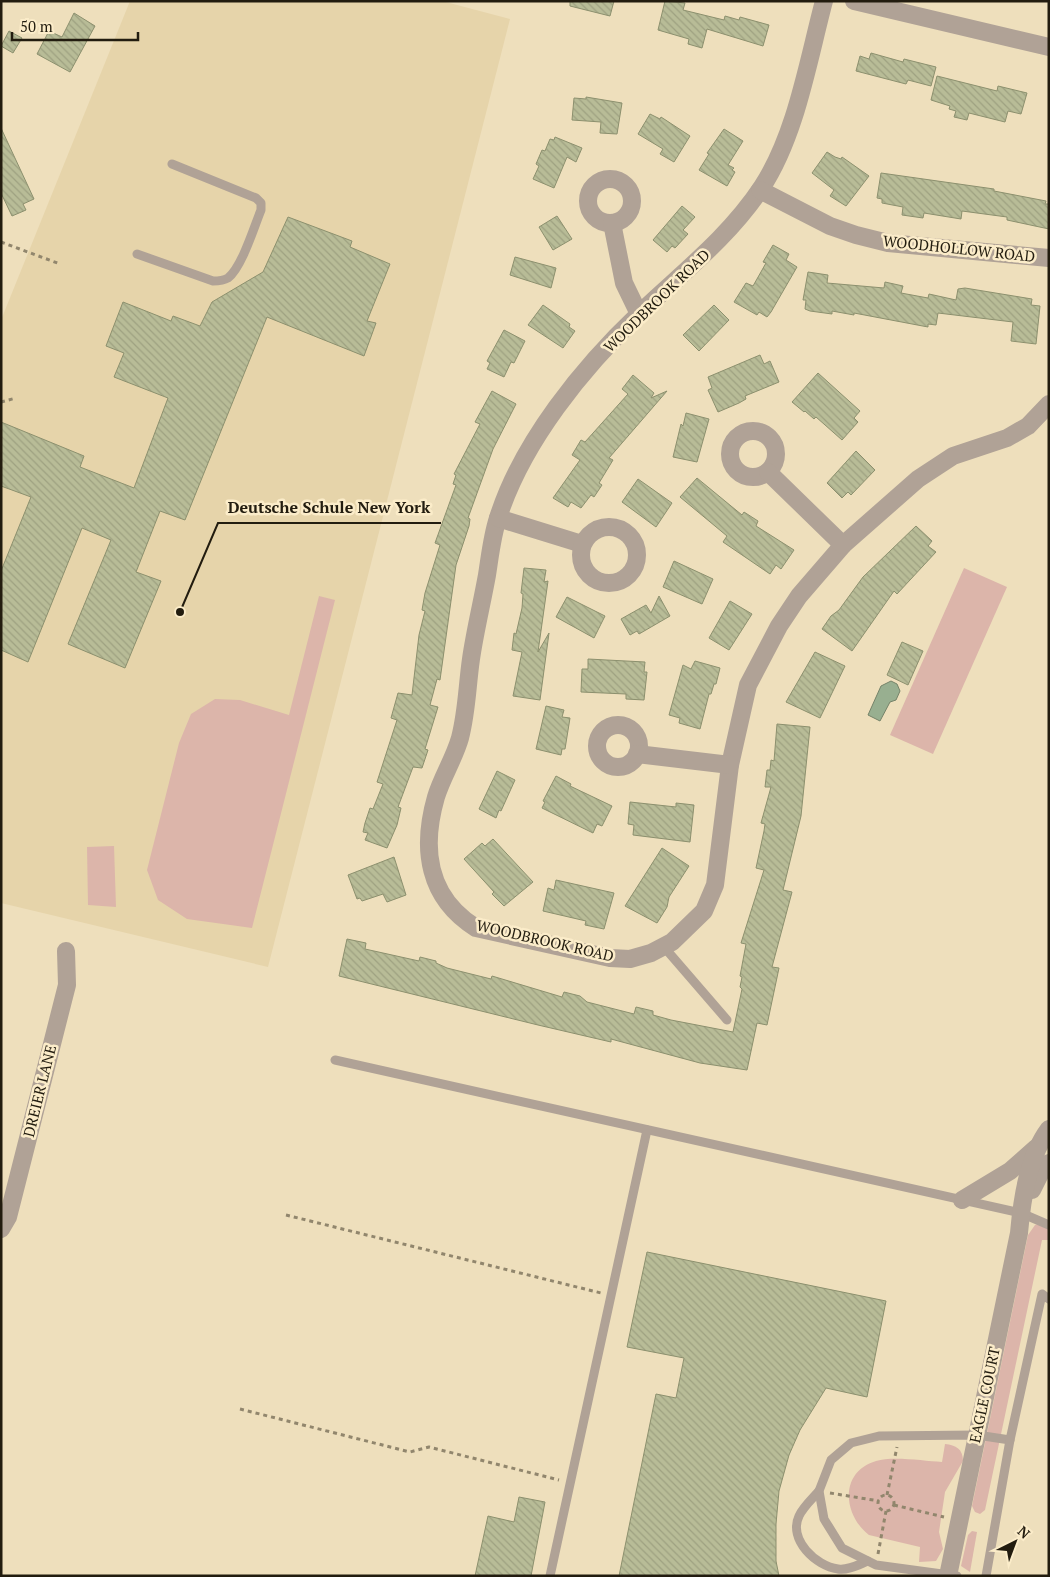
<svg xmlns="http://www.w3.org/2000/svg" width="1050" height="1577" font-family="'PT Serif',serif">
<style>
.built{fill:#e6d4aa}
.green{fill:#dcb5aa}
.water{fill:#98af90;stroke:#758369}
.building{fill:url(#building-back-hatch);stroke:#8c906e}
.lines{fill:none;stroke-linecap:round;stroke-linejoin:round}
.path{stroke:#91866d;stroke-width:3;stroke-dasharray:4 4;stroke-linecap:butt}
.lane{stroke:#b0a296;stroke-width:9}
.street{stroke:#b0a296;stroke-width:18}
.labels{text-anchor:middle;stroke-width:5;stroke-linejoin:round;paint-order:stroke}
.street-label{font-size:15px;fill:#221c0f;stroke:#fbecc9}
.leader{fill:none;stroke:#221c0f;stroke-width:2}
.callout-dot{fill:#221c0f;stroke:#fbecc9;stroke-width:2}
.callout-label{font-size:16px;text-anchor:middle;font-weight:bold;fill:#221c0f;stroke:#fbecc9;stroke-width:5;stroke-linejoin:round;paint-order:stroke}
</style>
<defs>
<pattern id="building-back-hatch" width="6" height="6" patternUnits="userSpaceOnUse" patternTransform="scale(1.25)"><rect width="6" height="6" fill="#b8bc97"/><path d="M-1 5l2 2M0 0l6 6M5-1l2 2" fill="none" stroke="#9ea181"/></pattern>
</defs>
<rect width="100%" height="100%" fill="#eedfbc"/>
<polygon class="built" points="130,1 442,1 510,19 268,967 1,903 1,320"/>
<g class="green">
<polygon points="964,568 1007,587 933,754 890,735"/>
<polygon points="319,596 335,600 252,928 187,919 158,900 147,870 179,743 191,714 215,699 240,700 289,715"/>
<polygon points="114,846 116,907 88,905 87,847"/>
<polygon points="1043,1223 1049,1224 1049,1240 1042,1240 985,1510 980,1514 975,1512 972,1506 1028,1235 1035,1225"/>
<path d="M945,1444C956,1445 963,1449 963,1461L945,1492L939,1532L943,1549L936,1561L919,1562L920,1547L869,1535C843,1515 839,1472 876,1461C893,1456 924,1461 942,1462Z"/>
<polygon points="972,1531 977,1532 970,1572 961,1566 968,1535"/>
</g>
<polygon class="water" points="891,681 897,684 900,691 896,700 890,702 880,721 868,715 881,686"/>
<g class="building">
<polygon points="570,1 614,1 610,16 570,6"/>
<polygon points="665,1 685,3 683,10 724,20 725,16 739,20 740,17 769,25 763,46 707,29 702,48 688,44 689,39 658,30"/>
<polygon points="74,13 95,26 70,72 37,54 49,31 62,37"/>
<polygon points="9,31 22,38 13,53 1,46"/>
<polygon points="871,53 903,62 904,59 936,67 931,86 908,80 906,84 856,71 860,56 869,59"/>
<polygon points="937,76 997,91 998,86 1027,93 1021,114 1008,111 1005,122 969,113 967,120 954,117 956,111 949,109 950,106 931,100"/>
<polygon points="586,97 622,103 617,134 600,133 601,122 572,120 574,98 586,99"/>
<polygon points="650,114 660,119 661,117 690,136 674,162 660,154 663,149 638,134"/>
<polygon points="1,128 34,199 23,204 26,210 12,216 1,193"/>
<polygon points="724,129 743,141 728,165 734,168 732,170 735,172 727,186 699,170 709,154 707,153"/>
<polygon points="555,137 582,148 576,162 567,157 554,188 533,179 539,166 536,164 542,150 545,151 550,139 554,140"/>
<polygon points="827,152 835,157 841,159 842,157 869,176 846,206 830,196 834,190 812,173"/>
<polygon points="881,173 994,189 994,191 1046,201 1045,204 1049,204 1049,229 1007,220 1007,217 962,211 961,219 924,213 923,218 902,215 903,207 882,203 882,199 877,198"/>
<polygon points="682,206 695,217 683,230 688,234 675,248 672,246 667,252 653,240"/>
<polygon points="557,216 572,239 553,250 539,227"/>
<polygon points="288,217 352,241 350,247 390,264 367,321 376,323 364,356 267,317 185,520 160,511 136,572 161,581 125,668 68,644 111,540 82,528 28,662 1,650 1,571 31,497 1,486 1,422 84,456 80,467 134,488 168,398 114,377 124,353 106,346 123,302 171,321 173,316 200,326 212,302 263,272"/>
<polygon points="773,245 789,254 786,260 797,267 771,312 767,317 759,312 757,315 734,302 746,283 753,286 766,263 763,262"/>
<polygon points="515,257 556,268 551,288 510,275"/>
<polygon points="808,272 828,275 827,283 884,288 885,282 903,286 901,293 928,298 929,294 956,300 958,289 965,288 1032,299 1031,305 1040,306 1036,344 1011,341 1013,322 938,313 936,325 928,324 928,327 854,313 854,315 832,311 832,314 810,311 805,309 806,300 803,300"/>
<polygon points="543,305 570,324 569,327 575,331 563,348 528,325"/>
<polygon points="714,305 729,320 699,351 683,335"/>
<polygon points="504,330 525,341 514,363 511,362 504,377 487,369 490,363 487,361"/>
<polygon points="760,355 764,364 770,361 779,382 745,396 746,399 739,403 718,412 708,390 712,388 708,377"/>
<polygon points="818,373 860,411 854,418 858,422 842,440 816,417 814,419 805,411 804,412 792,402"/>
<polygon points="633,375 654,393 651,398 667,391 609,458 613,460 599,483 602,485 594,497 591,495 581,508 571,502 568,507 553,498 580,460 572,455 581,440 585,442 628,394 622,389"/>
<polygon points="492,391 516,404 493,449 468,518 470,519 469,526 456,565 440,680 437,679 430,705 438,707 425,749 428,750 422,768 413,767 398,807 401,808 397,825 387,848 365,840 368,833 363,832 365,823 370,808 373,809 383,784 377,782 397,720 391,718 398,693 412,695 419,635 425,611 422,610 425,593 440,545 435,543 456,485 453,484 456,475 454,474 480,424 475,422"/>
<polygon points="686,413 709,419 697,462 673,457 681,424 683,426"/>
<polygon points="856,451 875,470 851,495 848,492 842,498 827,483"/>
<polygon points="697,478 742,515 744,512 758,521 756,526 794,550 781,569 776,565 770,574 723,542 727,536 680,497"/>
<polygon points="638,479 672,503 656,527 622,502"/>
<polygon points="916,526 932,541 928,546 936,552 897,594 894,591 852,651 822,629 831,616 839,610 863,577"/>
<polygon points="674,561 713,579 702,604 663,587"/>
<polygon points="524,568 546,570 544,582 548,581 538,652 549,633 540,700 513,696 522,652 512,650 514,633 516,634 522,608 523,594 521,593"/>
<polygon points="659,596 670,616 639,634 637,631 630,635 621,619 646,605 651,613"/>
<polygon points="567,597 605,616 594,638 556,617"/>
<polygon points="730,601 752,614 729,650 709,638"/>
<polygon points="902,642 923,651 908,685 887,675"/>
<polygon points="815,652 845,666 820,718 786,702"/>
<polygon points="588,659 645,662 644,672 647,672 644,700 626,699 626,694 581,692 582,669 588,669"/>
<polygon points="695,661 720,668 716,684 714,684 711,694 709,694 700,729 679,723 680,718 669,715 683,665 691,669"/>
<polygon points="546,706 564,710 562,717 570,718 565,749 562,749 561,755 536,749"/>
<polygon points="777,724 810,727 801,816 783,890 792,892 772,967 779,968 767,1025 757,1023 747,1070 700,1063 611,1039 611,1042 538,1025 339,976 347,939 366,943 365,949 419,961 420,957 436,961 436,963 447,968 491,979 492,976 562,997 564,992 580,996 587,1002 634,1014 636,1007 653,1011 653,1015 671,1020 733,1032 742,989 740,987 742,977 740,976 746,944 741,943 764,870 756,868 764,831 765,824 761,823 771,787 765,787 767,770 770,770 771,760 774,761"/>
<polygon points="497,771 515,780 501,811 499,810 496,818 479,809"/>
<polygon points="556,776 571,784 570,786 612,806 602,826 597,824 593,833 542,808 545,802 543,801"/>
<polygon points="630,802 676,807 676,803 694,805 690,842 633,835 634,825 628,824"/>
<polygon points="493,839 533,882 504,906 492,894 494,892 464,859 482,843 485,846"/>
<polygon points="662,848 689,866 669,897 667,907 657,923 625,906"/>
<polygon points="394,857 406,895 387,902 383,894 362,901 360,898 357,899 348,875"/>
<polygon points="556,880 614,893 604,929 585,925 586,921 543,911 548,888 554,890"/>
<polygon points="647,1252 886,1301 867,1397 826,1388 800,1430 789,1455 779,1491 776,1524 776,1561 779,1576 619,1576 656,1394 676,1398 684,1358 627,1347"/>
<polygon points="519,1497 545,1502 531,1576 475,1576 488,1516 514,1522"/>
</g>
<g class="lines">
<g class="path">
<polyline points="1,242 60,264"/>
<polyline points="1,402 16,398"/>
<polyline points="286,1215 601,1293"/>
<polyline points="240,1409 410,1452 429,1447 559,1480"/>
<polyline points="830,1493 879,1501"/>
<polyline points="887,1495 897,1447"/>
<circle cx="886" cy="1503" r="8"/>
<polyline points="894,1505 944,1517"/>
<polyline points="878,1554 886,1511"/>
</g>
<g class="lane">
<path d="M137,254L213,281C218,281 223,281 228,278C242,267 254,227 261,210V203L256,198L172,164"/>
<polyline points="664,947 727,1020"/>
<polyline points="335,1060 1021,1213 1049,1225"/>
<path d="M819,1491C813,1498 803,1507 799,1516C788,1540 816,1566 838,1569C847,1571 860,1564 868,1561"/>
<polyline points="550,1576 647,1130"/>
<polyline points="957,1576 876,1565 842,1548 824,1519 819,1491 831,1460 851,1443 879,1436 977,1435 1010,1440"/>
<polyline points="986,1576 1010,1440 1042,1294 1049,1299"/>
</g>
<g class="street">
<path d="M824,1C808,61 796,135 762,187C729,237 682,273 640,313C583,367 522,442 498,518C492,536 490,556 487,575C482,603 475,631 471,659C467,687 467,711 460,738C454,759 442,777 436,797C421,849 428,898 476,928L610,958L630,959L651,953L672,942L704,911L715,885L730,765L748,685L779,626L799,596L843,545L918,479L953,456L1007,438L1028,426L1049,404"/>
<polyline points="854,1 1049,47"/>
<circle cx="610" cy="201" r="22"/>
<polyline points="760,190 830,226 856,235 888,243 1049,258"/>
<polyline points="612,223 624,283 639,314"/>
<circle cx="753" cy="454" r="23"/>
<polyline points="768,472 843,545"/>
<polyline points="498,518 582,544"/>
<circle cx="609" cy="555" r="28"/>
<circle cx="618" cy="746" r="21"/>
<polyline points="637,754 730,765"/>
<polyline points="1032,1190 1040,1174 1049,1163"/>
<polyline points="962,1200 1010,1171 1036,1148"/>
<polyline points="1,1229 8,1217 67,985 66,951"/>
<path d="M948,1576L1019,1233C1022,1199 1028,1157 1049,1129"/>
</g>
</g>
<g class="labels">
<g class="street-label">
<text transform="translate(959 249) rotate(6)" y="5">WOODHOLLOW ROAD</text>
<text transform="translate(657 301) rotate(-44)" y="5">WOODBROOK ROAD</text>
<text transform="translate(545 941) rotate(13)" y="5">WOODBROOK ROAD</text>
<text transform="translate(40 1091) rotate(-76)" y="5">DREIER LANE</text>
<text transform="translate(985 1395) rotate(-78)" y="5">EAGLE COURT</text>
</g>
</g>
<path class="leader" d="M180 612L218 523H441"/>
<circle class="callout-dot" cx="180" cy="612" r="5"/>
<g class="callout-label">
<text x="329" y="513">Deutsche Schule New York</text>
</g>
<rect width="1050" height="1577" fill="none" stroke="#221c0f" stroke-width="5"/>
<g transform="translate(1015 1542) rotate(42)" stroke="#fbecc9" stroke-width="4" paint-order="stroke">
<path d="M0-4L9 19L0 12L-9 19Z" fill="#221c0f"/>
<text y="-8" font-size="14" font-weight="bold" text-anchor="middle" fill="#221c0f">N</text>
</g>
<path d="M12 32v8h126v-8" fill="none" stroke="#221c0f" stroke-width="2.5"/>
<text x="20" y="32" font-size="15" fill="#221c0f" stroke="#fbecc9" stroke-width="4" paint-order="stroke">50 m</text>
</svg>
